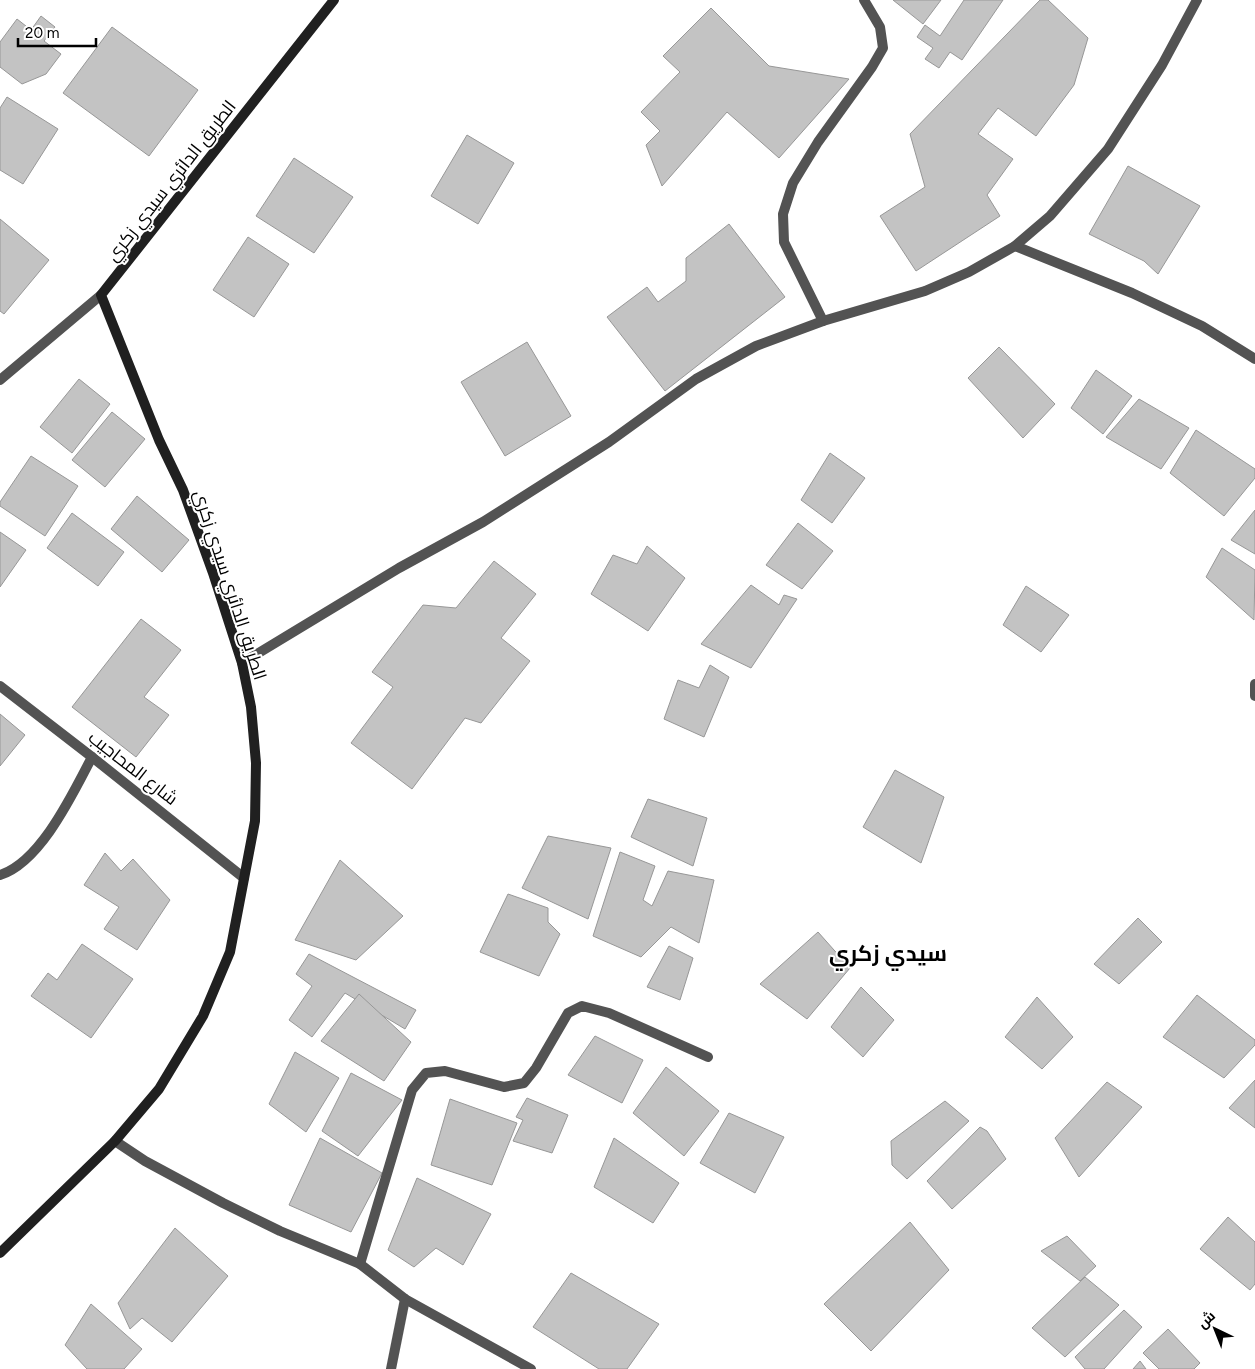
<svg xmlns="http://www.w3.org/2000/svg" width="1255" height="1369" font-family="Figtree,Cairo,sans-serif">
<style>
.building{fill:#c3c3c3;stroke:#979797}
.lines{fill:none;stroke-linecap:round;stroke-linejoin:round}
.street{stroke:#535353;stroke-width:10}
.secondary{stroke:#202020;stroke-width:10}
.labels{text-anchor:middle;stroke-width:4;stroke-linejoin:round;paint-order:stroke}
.street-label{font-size:18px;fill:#000;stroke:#fff}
.district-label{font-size:22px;font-weight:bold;fill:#000;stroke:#fff}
</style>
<rect width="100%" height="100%" fill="#fff"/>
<g class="building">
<polygon points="893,0 941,0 923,24"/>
<polygon points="964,0 1003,0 962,60 950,52 939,68 925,59 933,48 917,37 925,25 940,36"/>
<polygon points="1040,0 1048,0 1088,38 1074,85 1036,136 998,108 978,134 1013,159 987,195 1000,216 916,271 880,216 925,187 910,134"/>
<polygon points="711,8 769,66 849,79 779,158 727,112 662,186 646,145 660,131 641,112 680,72 663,56"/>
<polygon points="41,16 55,27 44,41 61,54 46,74 22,84 0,67 0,42 17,19 31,30"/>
<polygon points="112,27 198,90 149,156 63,93"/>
<polygon points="7,97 58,129 23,184 0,170 0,108"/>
<polygon points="467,135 514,163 478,224 431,196"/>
<polygon points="294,158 353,197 314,253 256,216"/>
<polygon points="1128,166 1200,206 1158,274 1144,261 1089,234"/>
<polygon points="0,219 49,260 4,314 0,311"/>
<polygon points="729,224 785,297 665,391 607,317 647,287 658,302 686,281 686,258"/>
<polygon points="248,237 289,264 254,317 213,290"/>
<polygon points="527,342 571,416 505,456 461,382"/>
<polygon points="999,347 1055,404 1023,438 968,378"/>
<polygon points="1096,370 1132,396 1103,434 1071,408"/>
<polygon points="79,379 110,404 72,453 40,427"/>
<polygon points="1139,399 1189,428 1161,469 1106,437"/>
<polygon points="112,412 145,439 105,487 72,460"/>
<polygon points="1196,430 1255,469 1255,478 1224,516 1170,473"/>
<polygon points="830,453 865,478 832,523 801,500"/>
<polygon points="31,456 78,486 45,536 0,506 0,502"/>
<polygon points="137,496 189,540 162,572 111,529"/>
<polygon points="1255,510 1255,554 1231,540"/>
<polygon points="72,513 124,552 98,586 47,548"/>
<polygon points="798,523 833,551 802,589 766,565"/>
<polygon points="0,532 26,550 0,587"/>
<polygon points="647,546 685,578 648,631 591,594 613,555 637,564"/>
<polygon points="1222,548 1255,570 1254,620 1206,577"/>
<polygon points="494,561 536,594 501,638 530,661 481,723 465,718 412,789 351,743 393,687 372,672 423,605 456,608"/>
<polygon points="751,585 779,605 784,595 797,599 751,668 701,644"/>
<polygon points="1026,586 1069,615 1041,652 1003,625"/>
<polygon points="141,619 181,650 144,697 169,715 136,757 72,707"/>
<polygon points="710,665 729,677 704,737 664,719 678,680 699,688"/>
<polygon points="0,714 25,735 0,766"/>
<polygon points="895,770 944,797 921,863 863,827"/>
<polygon points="648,799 707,818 693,866 631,837"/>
<polygon points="548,836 611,848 588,919 522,888"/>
<polygon points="620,852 655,866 643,900 652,906 668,871 714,880 699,943 671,927 641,957 593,936"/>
<polygon points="105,853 121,871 133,859 170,900 137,950 104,929 119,907 84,885"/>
<polygon points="340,860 403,916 356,960 295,940"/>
<polygon points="508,894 548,908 548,922 560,934 539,976 480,952"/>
<polygon points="1138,918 1162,942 1119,984 1094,964"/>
<polygon points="818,932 850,968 807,1019 760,984"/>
<polygon points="82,944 133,979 91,1038 31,996 48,973 57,980"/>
<polygon points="669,946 693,958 680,1000 647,987"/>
<polygon points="309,954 416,1010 405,1029 345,993 312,1037 289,1020 312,986 296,974"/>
<polygon points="861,987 894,1020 863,1057 831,1027"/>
<polygon points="359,994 411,1042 384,1081 321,1041"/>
<polygon points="1197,995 1255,1040 1255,1045 1224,1078 1163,1037"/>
<polygon points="1037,997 1073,1037 1042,1069 1005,1037"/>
<polygon points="595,1036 643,1060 622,1103 568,1075"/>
<polygon points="295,1052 339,1078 306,1132 269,1104"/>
<polygon points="666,1067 719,1111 684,1156 633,1113"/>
<polygon points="351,1073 402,1100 358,1156 322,1131"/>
<polygon points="1255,1080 1255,1128 1229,1108"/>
<polygon points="1107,1082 1142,1107 1079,1177 1055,1138"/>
<polygon points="527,1098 568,1115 552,1153 513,1141 523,1120 516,1117"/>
<polygon points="450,1099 517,1123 492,1185 431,1165"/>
<polygon points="945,1101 969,1121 907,1179 892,1165 891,1141"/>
<polygon points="729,1113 784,1137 755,1193 700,1163"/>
<polygon points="980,1127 987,1131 1006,1159 952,1209 927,1181"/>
<polygon points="320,1138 382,1173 351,1232 289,1205"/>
<polygon points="614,1138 679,1183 653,1223 594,1187"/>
<polygon points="417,1178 491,1214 463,1265 436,1248 414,1267 388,1250"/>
<polygon points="1228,1217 1255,1242 1255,1284 1250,1290 1200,1249"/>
<polygon points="910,1222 949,1270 871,1351 824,1304"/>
<polygon points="175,1228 228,1276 172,1342 142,1318 130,1329 118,1303"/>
<polygon points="1067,1236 1096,1266 1080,1281 1041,1251"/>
<polygon points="571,1273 659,1324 627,1369 599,1369 533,1327"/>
<polygon points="1085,1277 1119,1305 1065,1357 1032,1328"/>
<polygon points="91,1304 142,1349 124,1369 87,1369 65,1345"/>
<polygon points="1124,1310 1142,1327 1104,1369 1085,1369 1075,1357"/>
<polygon points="1168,1329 1200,1363 1194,1369 1159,1369 1143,1353"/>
<polygon points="1140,1361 1146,1369 1133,1369"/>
</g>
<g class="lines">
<g class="street">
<polyline points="1015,246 1132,293 1202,326 1255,359"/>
<polyline points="823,321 784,242 783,214 793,183 818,142 872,67 883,48 880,27 864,0"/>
<polyline points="0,380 101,295"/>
<polyline points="242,663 399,568 483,522 609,442 696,379 756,346 823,321 925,291 969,272 1015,246 1050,216 1108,149 1162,65 1197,0"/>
<polyline points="1255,684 1255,696"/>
<polyline points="0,686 92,757 244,878"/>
<path d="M0,875C41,862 73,793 92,757"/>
<polyline points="115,1141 145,1161 223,1203 280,1231 360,1264 405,1299 531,1369"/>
<polyline points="360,1264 412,1090 426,1073 445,1071 504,1087 524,1083 536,1068 568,1013 582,1006 609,1013 708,1057"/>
<polyline points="391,1369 405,1299"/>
</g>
<polyline class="secondary" points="0,1253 115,1141 159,1089 203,1016 230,952 255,821 256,763 251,707 242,663 213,573 183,490 159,440 101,295 334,0"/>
</g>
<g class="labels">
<g class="street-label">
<text transform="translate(171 181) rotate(-52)" y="6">الطريق الدائري سيدي زكري</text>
<text transform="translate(230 585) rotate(72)" y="6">الطريق الدائري سيدي زكري</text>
<text transform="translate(133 768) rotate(38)" y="6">شارع المحاجيب</text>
</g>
<g class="district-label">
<text x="888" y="961">سيدي زكري</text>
</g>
</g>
<g transform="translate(1215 1329) rotate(317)" stroke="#ffffff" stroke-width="4" paint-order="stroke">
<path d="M0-4L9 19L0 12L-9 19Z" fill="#000000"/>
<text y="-8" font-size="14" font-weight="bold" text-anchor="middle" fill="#000000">ش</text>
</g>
<path d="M18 38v8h78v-8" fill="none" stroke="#000000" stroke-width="2.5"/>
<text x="25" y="38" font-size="15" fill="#000000" stroke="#ffffff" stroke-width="4" paint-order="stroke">20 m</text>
</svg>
